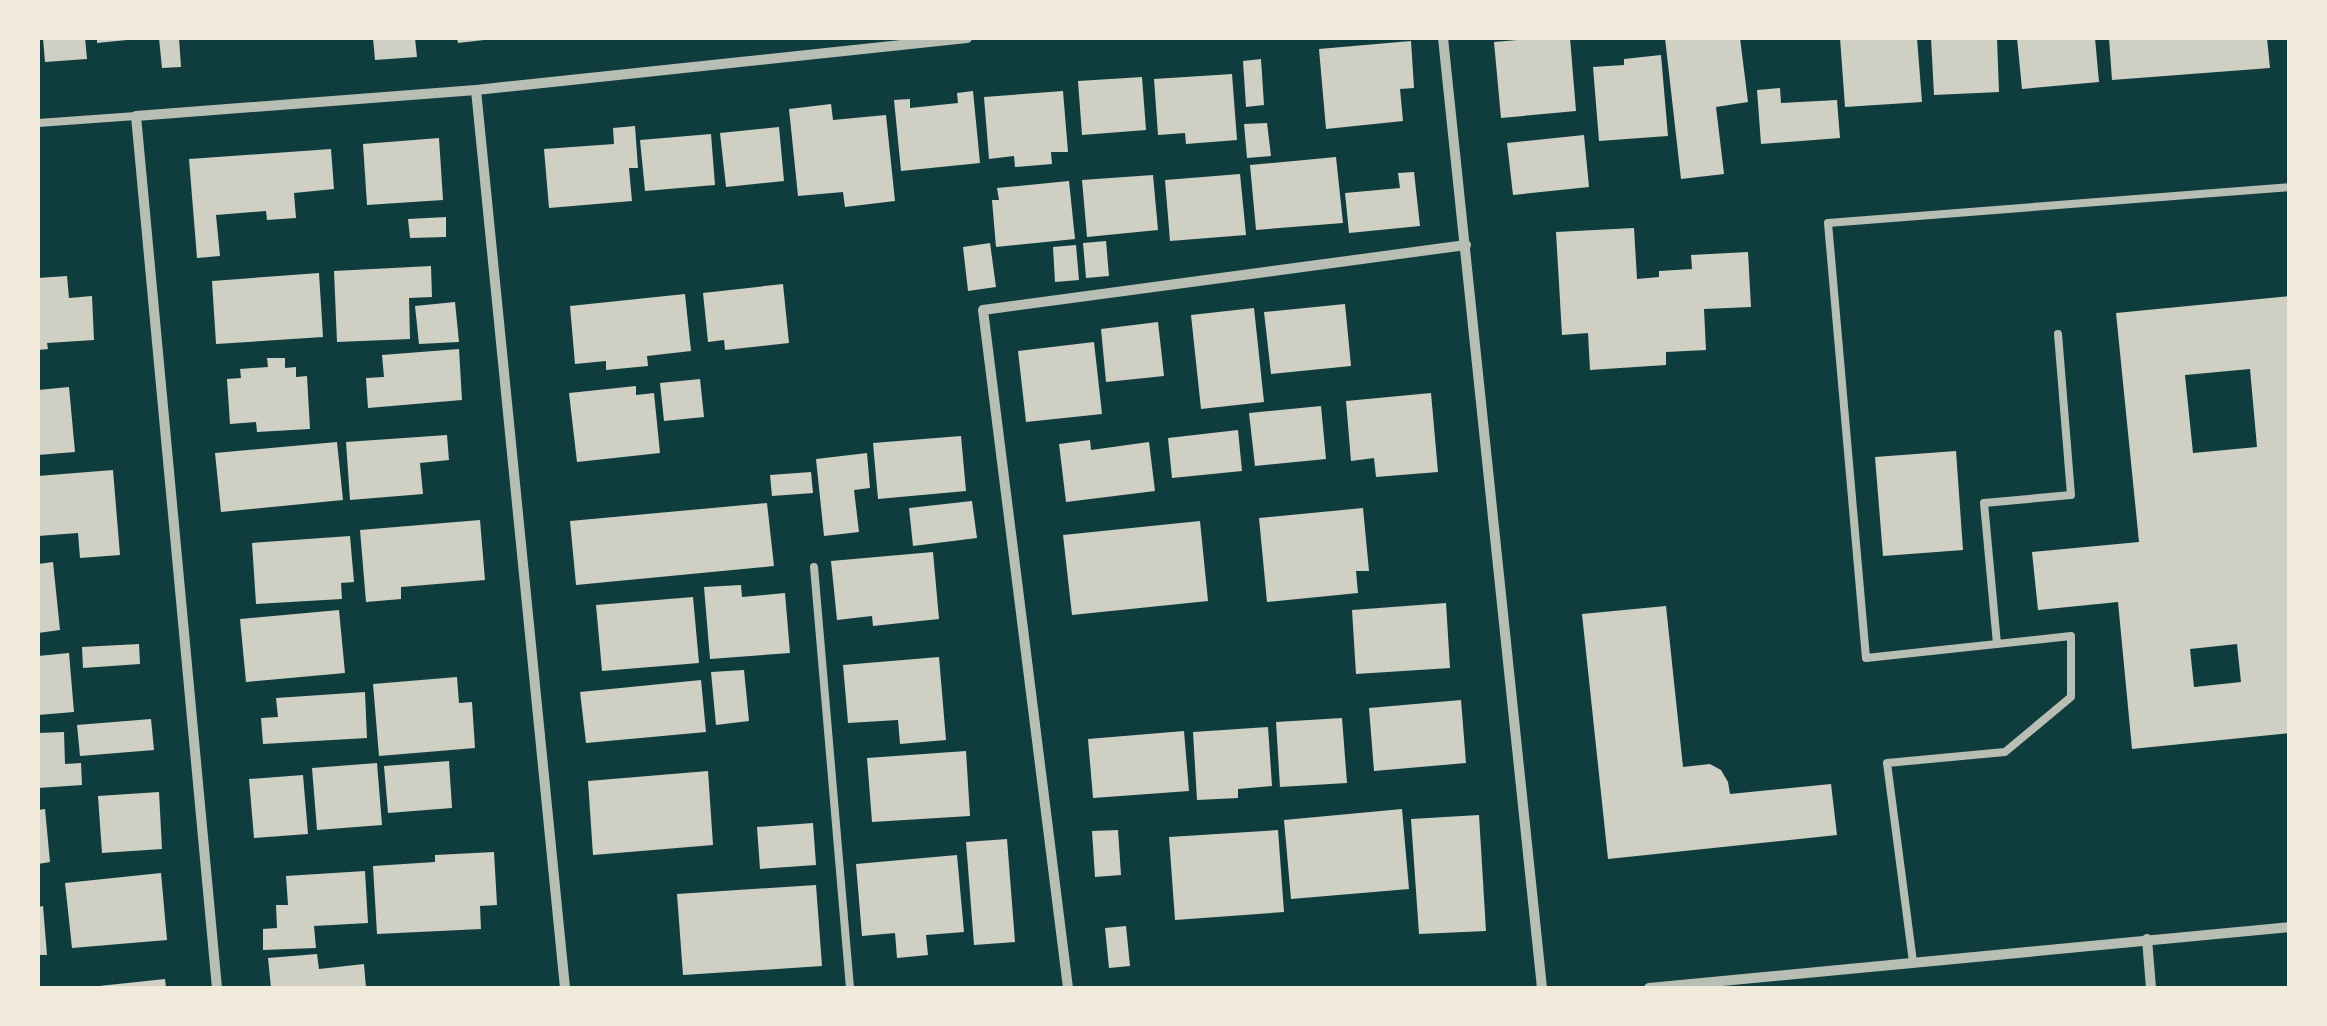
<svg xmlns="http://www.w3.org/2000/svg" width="2327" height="1026" font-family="'Archivo Narrow',sans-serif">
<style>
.building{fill:#cfcfc3;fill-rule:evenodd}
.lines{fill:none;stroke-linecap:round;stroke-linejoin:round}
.service{stroke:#b8beb3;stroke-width:8}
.minor{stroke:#b8beb3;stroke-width:10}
</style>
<rect width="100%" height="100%" fill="#0f3d3e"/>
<g class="building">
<polygon points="43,38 85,38 87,59 45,62"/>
<polygon points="97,38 127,38 127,40 97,43"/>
<polygon points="159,38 179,38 181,67 162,68"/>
<polygon points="373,38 415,38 417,57 375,60"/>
<polygon points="457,38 484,38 484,40 458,43"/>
<polygon points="1542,38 1570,38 1576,111 1501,118 1494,42"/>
<polygon points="1665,38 1740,38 1748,102 1716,107 1724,174 1681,179"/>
<polygon points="1840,38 1917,38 1922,102 1845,107"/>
<polygon points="1931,38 1997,38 1999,92 1934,95"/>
<polygon points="2017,38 2095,38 2099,82 2022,89"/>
<polygon points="2109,38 2267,38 2270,68 2112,80"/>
<polygon points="1411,41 1414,88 1400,89 1403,121 1326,129 1319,49"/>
<polygon points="1661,55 1668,136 1599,141 1593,67 1624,65 1624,59"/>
<polygon points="1261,59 1264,105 1246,107 1243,61"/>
<polygon points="1232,74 1237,140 1186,144 1185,133 1158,135 1154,79"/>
<polygon points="1142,77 1146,130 1082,135 1078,81"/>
<polygon points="1780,88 1781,103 1837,100 1840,138 1761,144 1757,90"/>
<polygon points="973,91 980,163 901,171 894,100 910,99 910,108 958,103 957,93"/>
<polygon points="1063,91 1068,152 1051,152 1052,164 1015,167 1014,156 989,159 984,97"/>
<polygon points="831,104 833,120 886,115 895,201 845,207 843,192 798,196 789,109"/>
<polygon points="1267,123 1271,156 1247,158 1244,124"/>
<polygon points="635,126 638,168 629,168 632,201 549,208 544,149 614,144 613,128"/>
<polygon points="779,127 784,181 726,187 720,133"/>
<polygon points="711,134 715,185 645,191 640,140"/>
<polygon points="1584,135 1589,187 1513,195 1507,143"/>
<polygon points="439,138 443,200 367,205 363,144"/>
<polygon points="331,149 334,189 294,193 296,218 267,220 266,211 216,215 220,256 197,258 189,159"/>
<polygon points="1336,157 1343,223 1256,230 1250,165"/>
<polygon points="1414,172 1420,226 1349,233 1345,193 1400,188 1398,173"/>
<polygon points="1240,174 1246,235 1170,241 1165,180"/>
<polygon points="1153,175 1158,230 1087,237 1082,180"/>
<polygon points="1069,181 1075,239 996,247 992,200 999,200 997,188"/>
<polygon points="446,217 446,237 410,238 408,219"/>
<polygon points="1634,228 1637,279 1659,277 1659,271 1692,269 1691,255 1748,252 1751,307 1704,309 1706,350 1666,352 1666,365 1590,370 1588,333 1562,335 1556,232"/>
<polygon points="1106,241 1109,276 1086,278 1083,243"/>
<polygon points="990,243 996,287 968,291 963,247"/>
<polygon points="1076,245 1079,280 1055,282 1053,247"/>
<polygon points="431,266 432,297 409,298 410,339 337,342 334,271"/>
<polygon points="319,273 323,337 216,344 212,281"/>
<polygon points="67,276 69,298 92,296 94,340 47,343 48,349 38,350 38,278"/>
<polygon points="783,284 789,343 725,350 724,340 708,342 703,293"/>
<polygon points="685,294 691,351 647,356 648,366 606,370 606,361 575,364 570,306"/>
<path d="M2290,296V733L2132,749L2118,602L2038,610L2032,552L2139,542L2116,313ZM2250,369L2257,447L2193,453L2185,375ZM2237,644L2241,682L2194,687L2190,649Z"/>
<polygon points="455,302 459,342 419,344 415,306"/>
<polygon points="1345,304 1351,366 1271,374 1264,312"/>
<polygon points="1254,308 1264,402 1201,409 1191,315"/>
<polygon points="1158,322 1164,376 1106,382 1101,329"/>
<polygon points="1094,342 1102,414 1026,422 1018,351"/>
<polygon points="459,349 462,400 368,408 366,378 384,377 382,355"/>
<polygon points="267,358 285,358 285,368 296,367 296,377 307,376 310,429 257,432 256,422 230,424 227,379 241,378 240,369 268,367"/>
<polygon points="700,379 704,417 664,421 660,383"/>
<polygon points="636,386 636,395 654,393 660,453 577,462 569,393"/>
<polygon points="69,387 75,452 38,455 38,390"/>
<polygon points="1431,393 1438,472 1376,477 1374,458 1351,461 1346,401"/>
<polygon points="1321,406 1326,459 1255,466 1249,413"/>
<polygon points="1238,430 1242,471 1172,478 1168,438"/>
<polygon points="447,435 449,460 420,463 423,494 350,500 346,442"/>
<polygon points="961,436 966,491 878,499 873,443"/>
<polygon points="1090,440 1091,450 1149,442 1155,491 1066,502 1059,444"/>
<polygon points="337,442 343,500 221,512 215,453"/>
<polygon points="1956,451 1963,550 1883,556 1875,457"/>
<polygon points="867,453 870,488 854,490 859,532 824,536 816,459"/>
<polygon points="113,470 120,555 80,558 78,533 38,536 38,476"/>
<polygon points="811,472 813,493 772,496 770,475"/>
<polygon points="972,501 977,538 913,546 909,508"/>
<polygon points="767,503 774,566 576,585 570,521"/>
<polygon points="1363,508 1369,571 1356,571 1358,593 1267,602 1259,518"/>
<polygon points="480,520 485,580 401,587 401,599 366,602 360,530"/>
<polygon points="1200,521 1208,601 1072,615 1063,535"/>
<polygon points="350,536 354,582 341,583 342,599 256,604 252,543"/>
<polygon points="933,552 939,619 873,626 872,616 837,620 831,561"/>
<polygon points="53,562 60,630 38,633 38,564"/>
<polygon points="741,585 742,597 785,593 790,653 710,659 704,587"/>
<polygon points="693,597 699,663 602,671 596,605"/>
<polygon points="1446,603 1450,668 1356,674 1352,610"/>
<polygon points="1666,606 1683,767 1710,764 1721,770 1728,782 1730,794 1831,784 1837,835 1608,859 1582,614"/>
<polygon points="339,610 345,673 246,682 240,619"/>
<polygon points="139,644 140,664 83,668 82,647"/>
<polygon points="69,653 74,712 38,715 38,656"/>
<polygon points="939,657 946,740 900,744 898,720 848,723 843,665"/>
<polygon points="744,670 749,721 716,725 711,672"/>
<polygon points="457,677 459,703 472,702 475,748 379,756 373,684"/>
<polygon points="701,680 706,732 586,743 580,692"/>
<polygon points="365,692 367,738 263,744 261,718 278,717 276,698"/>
<polygon points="1461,700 1466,763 1374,771 1369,708"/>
<polygon points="1342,718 1347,783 1280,787 1276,722"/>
<polygon points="151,719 154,750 80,756 77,725"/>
<polygon points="1268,727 1272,786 1238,789 1238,798 1197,800 1193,732"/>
<polygon points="1184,731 1189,791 1093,798 1088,739"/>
<polygon points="64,732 65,764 81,763 82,785 38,788 38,733"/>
<polygon points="966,751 970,816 872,822 867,758"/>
<polygon points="449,761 452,808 388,813 384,766"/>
<polygon points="377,763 382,825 317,830 312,768"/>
<polygon points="708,771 713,845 593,855 588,781"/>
<polygon points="303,775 308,834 254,838 249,779"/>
<polygon points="159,792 162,849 102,853 98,796"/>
<polygon points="45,809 50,862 38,864 38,810"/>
<polygon points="1402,809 1409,889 1291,899 1284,820"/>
<polygon points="1479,815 1486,931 1419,934 1411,819"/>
<polygon points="813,823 816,865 760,869 757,827"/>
<polygon points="1118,830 1121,875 1095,877 1092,831"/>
<polygon points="1278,830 1284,912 1175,920 1169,837"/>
<polygon points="1007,839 1015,942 974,945 966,842"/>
<polygon points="494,852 497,905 480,906 481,929 377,934 373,866 435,862 435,855"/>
<polygon points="957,855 964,932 926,935 928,955 897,958 895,933 862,936 856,864"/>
<polygon points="365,871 368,923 314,926 316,948 263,950 263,929 277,928 276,905 288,905 286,876"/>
<polygon points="161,873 167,940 72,948 65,883"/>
<polygon points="816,885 822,966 683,975 677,894"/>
<polygon points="43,906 47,955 38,955 38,907"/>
<polygon points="1126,926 1130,966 1109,968 1105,928"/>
<polygon points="317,954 319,969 364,964 366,988 271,988 268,958"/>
<polygon points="165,979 166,988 100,988 99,986"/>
</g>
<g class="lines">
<g class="service">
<polyline points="38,123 136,116"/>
<polyline points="814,567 850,988"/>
<polyline points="1997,644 1984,503 2071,495 2058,334"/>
<polyline points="1913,962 1887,763 2005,752 2071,697 2071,636 1866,658 1828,223 2290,187"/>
</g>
<g class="minor">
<polyline points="1443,38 1542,988"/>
<polyline points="476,90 565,988"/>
<polyline points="2147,939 2151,988"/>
<polyline points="217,988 136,116 476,90 967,38"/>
<polyline points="1068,988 983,310 1466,245"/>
<polyline points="1649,988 2290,927"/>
</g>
</g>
<rect width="2327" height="1026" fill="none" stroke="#f1e9da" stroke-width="80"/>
</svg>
